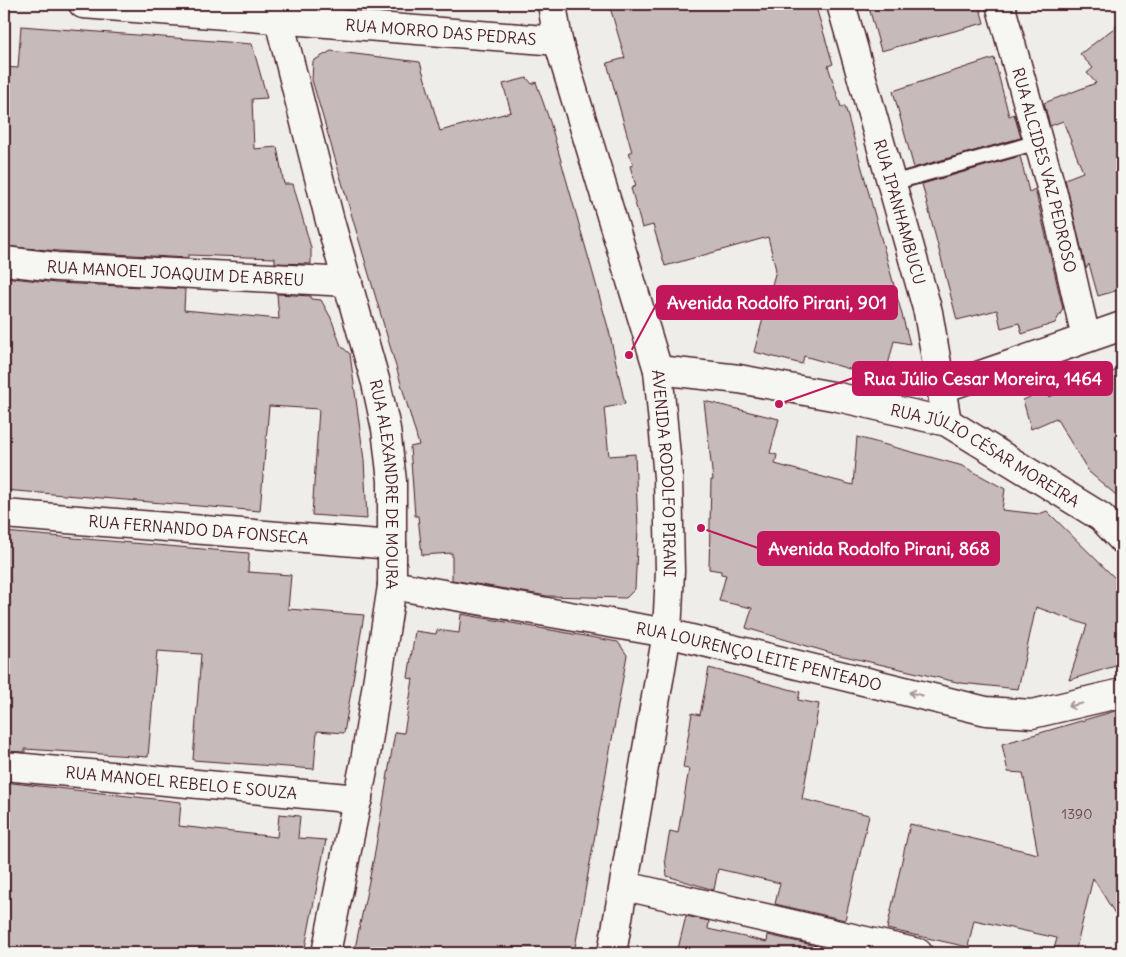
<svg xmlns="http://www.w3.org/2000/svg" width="1126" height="957" font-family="Delius,sans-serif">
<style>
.building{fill:#c6babb;stroke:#4a1f2b}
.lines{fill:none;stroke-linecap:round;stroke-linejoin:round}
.lane-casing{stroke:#4a1f2b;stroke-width:18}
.street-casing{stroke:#4a1f2b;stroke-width:31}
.secondary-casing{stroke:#4a1f2b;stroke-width:31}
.lane{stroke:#f6f6f2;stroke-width:14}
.street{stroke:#f6f6f2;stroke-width:28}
.secondary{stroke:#f6f6f2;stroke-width:28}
.oneway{stroke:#a99598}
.labels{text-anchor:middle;stroke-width:4;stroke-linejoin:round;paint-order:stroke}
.number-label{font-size:14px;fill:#69464f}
.street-label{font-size:16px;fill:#4a1f2b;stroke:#f6f6f2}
.leader{fill:none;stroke:#c2185b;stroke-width:2}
.callout-dot{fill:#c2185b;stroke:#f6f6f2;stroke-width:2}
.callout{fill:#c2185b;stroke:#c2185b;stroke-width:2}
.callout-label{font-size:18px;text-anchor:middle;font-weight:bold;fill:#fff}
</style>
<rect width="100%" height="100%" fill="#efedea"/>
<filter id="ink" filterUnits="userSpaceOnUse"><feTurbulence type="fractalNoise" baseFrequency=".02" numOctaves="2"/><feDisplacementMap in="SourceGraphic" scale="10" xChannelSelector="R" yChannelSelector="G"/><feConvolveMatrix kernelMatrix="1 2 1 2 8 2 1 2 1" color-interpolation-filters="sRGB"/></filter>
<g filter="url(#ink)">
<g class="building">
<polygon points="609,4 815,4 833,64 828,66 841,107 845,106 910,344 894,341 884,381 853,373 853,370 804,356 802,364 754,352 776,270 768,237 665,266 653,225 642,228 631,188 636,186 630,166 633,165 629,152 632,152 607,63 625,58"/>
<polygon points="868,4 979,4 984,23 881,51"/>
<polygon points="1122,22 1122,289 1098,296 1089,264 1086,269 1065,179 1083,172 1063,121 1050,126 1044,103 1096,83 1087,73 1093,68 1080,54"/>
<polygon points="21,26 252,44 267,98 252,99 254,149 277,147 284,184 293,184 311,248 311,264 275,263 275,258 188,255 188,258 58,251 4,246 4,67 18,68"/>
<polygon points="331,51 420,62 440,131 511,112 503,84 527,78 532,84 536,82 550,122 592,270 609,331 625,404 604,408 609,456 635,454 638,528 635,589 626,598 547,596 452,580 452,553 422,555 418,516 415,516 410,447 419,445 312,80 313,61"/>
<polygon points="994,58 1009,116 1014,114 1021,138 914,168 893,91"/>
<polygon points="1020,156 1029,192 1035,189 1063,309 1055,323 1022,334 1019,323 1001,328 997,310 957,320 922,184"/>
<polygon points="4,277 56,283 185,289 184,310 279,319 277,294 311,296 311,299 321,300 331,318 341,346 350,354 364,460 367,519 312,515 319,409 269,406 260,511 4,490"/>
<polygon points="1122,368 1122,500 1089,472 1056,418 1031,429 1023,400 1046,390 1049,397"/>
<polygon points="704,401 779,419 770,453 777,455 775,464 853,485 857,437 963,466 1005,489 1002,510 1039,514 1047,511 1122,585 1122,664 1069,680 1087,625 1036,607 1018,689 961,683 831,653 746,628 752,608 719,601 726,575 721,574 721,571 709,569 711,480 713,480"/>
<polygon points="4,532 249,553 248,572 291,575 288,609 364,615 344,733 317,731 314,769 193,760 201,654 157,651 148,757 25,749 25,752 4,751"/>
<polygon points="461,614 618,642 627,655 574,953 354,953 374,857 395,732 404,733 413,679 408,678 415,631 436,634 437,630 459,633"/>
<polygon points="709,668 800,692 798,700 819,704 802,799 869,815 845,920 775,904 780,883 718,869 714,890 667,876 665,858 670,831 678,833 689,769 683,768 692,713 700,715"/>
<polygon points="1122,709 1122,925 1093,878 1075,953 1053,953 1057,938 974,920 968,947 887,929 910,824 1038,854 1023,773 1008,772 1002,744"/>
<polygon points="4,782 181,802 179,826 277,837 279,814 300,816 298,838 326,840 304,953 4,953"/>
<polygon points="686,916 709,921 708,929 767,942 768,935 839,951 838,953 677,953"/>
</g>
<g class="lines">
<g class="lane-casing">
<polyline id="lane" points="892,183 1038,142"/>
</g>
<g class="street-casing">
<g id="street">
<path id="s1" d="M83,4L558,41"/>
<path id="s2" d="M841,4L928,312L947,422"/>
<path id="s3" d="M1000,4L1054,198L1086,338"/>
<path id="s4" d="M279,20L330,221L376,383L386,429L392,481V586L365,761L326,953"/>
<path id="s5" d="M4,261L57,267L348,282"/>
<polyline points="943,388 1122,326"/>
<path id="s6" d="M4,514L392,545"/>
<path id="s7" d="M392,585L667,633L986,711L1032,714L1122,693"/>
<path id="s8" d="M4,766L358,799"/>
<polyline points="625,886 918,953"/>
</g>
</g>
<g class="secondary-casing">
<g id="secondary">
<path id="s9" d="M552,4L558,41L658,370L668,477L670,571L667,633L612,953"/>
<path id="s10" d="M658,370L739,379L838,397L947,422L1101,517L1122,539"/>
</g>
</g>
<use href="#lane" class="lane"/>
<use href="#street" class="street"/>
<use href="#secondary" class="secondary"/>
</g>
<defs><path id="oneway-shaft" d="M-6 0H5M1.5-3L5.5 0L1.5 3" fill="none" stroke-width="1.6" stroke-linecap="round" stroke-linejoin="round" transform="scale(1.25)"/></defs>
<g class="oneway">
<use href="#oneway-shaft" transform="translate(916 694) rotate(-166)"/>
<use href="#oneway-shaft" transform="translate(1075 705) rotate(168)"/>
</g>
</g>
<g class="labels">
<g class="number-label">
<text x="1077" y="819">1390</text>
</g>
<g class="street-label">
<text dy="6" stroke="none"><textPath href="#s1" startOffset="359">RUA MORRO DAS PEDRAS</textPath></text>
<text dy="6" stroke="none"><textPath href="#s3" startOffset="172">RUA ALCIDES VAZ PEDROSO</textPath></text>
<text dy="6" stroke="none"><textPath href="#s2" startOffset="216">RUA IPANHAMBUCU</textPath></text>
<text dy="6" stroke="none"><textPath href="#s5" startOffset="172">RUA MANOEL JOAQUIM DE ABREU</textPath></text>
<text dy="6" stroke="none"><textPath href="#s10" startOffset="342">RUA JÚLIO CÉSAR MOREIRA</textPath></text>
<text dy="6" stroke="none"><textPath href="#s9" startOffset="485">AVENIDA RODOLFO PIRANI</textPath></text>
<text dy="6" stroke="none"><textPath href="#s4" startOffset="478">RUA ALEXANDRE DE MOURA</textPath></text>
<text dy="6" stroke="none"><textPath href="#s6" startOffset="195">RUA FERNANDO DA FONSECA</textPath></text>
<text dy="6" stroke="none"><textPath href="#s7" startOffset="374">RUA LOURENÇO LEITE PENTEADO</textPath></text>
<text dy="6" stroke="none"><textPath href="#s8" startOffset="178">RUA MANOEL REBELO E SOUZA</textPath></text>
</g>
</g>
<path class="leader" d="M629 355L657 303M779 404L853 378M701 528L758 548"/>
<g class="callout-dot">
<circle cx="629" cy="355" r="5"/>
<circle cx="779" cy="404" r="5"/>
<circle cx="701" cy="528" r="5"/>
</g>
<g class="callout">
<rect x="657" y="286" width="240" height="33" rx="5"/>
<rect x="853" y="362" width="259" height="33" rx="5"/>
<rect x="758" y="532" width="241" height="33" rx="5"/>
</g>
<g class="callout-label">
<text x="777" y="309">Avenida Rodolfo Pirani, 901</text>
<text x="983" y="385">Rua Júlio Cesar Moreira, 1464</text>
<text x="879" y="555">Avenida Rodolfo Pirani, 868</text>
</g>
<rect width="1126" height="957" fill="none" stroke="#f6f6f2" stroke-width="20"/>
<rect x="10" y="10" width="1106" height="937" fill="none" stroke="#4a1f2b" stroke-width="2" filter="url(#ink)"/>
</svg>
